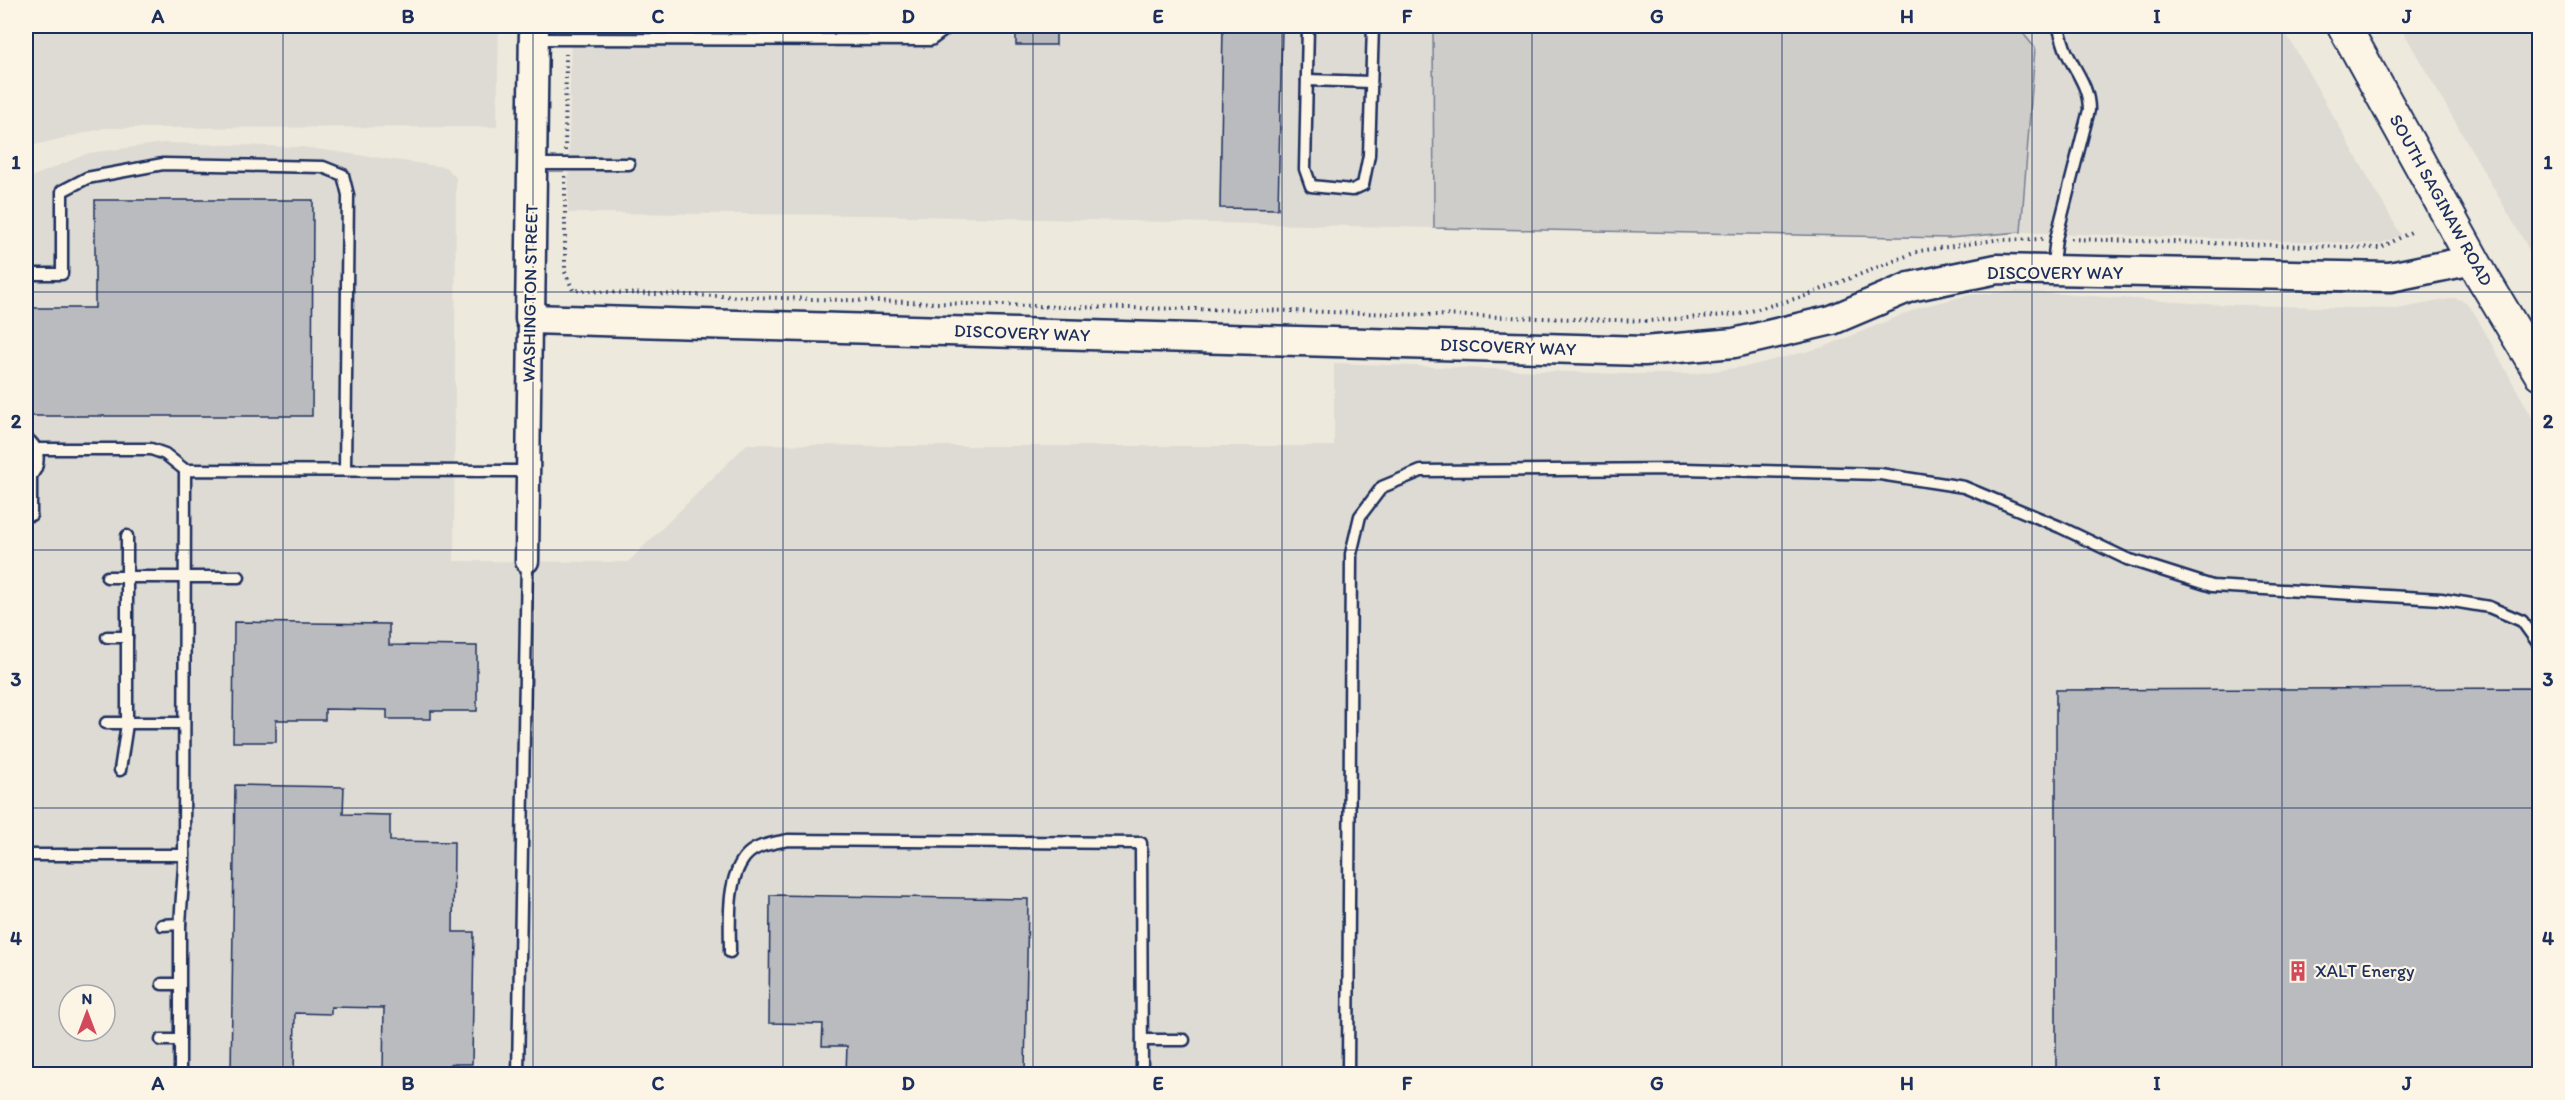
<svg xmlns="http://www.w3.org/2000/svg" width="2565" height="1100" font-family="Itim,sans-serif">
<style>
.built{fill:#dedbd4;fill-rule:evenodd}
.green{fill:#cfcdca;stroke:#757e94;stroke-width:1.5}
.building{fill:#babbbe;stroke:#1b2f5e;stroke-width:1.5}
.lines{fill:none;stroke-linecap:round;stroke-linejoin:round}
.service-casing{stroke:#1b2f5e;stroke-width:15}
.minor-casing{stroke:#1b2f5e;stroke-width:27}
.tertiary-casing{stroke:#1b2f5e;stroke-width:33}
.secondary-casing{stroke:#1b2f5e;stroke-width:36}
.path{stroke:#1b2f5e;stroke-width:4;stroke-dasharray:1.5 4.5;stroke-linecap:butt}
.service{stroke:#fcf5e5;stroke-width:10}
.minor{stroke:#fcf5e5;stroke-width:22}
.tertiary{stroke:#fcf5e5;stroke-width:28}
.secondary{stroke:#fcf5e5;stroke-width:32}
.grid{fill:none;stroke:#1b2f5e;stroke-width:1.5;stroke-opacity:0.55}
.labels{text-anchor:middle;stroke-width:4.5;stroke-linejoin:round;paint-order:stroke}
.street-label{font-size:18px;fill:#1b2f5e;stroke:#fcf5e5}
.poi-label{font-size:18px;fill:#1b2f5e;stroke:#fcf5e5;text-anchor:start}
.neatline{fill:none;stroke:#1b2f5e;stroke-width:2}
.grid-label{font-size:20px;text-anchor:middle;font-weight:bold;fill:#1b2f5e}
</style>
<rect width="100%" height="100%" fill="#eee9dd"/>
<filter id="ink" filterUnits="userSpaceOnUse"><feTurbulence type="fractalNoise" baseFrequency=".0167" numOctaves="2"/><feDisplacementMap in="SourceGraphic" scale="12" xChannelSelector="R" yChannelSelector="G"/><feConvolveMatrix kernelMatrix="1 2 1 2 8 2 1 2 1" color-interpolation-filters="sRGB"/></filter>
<g filter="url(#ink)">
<g class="built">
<polygon points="26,26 499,26 497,127 105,128 26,147"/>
<polygon points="571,26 1433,26 1434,228 868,215 568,213"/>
<polygon points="2017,26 2282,26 2401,235 2380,244 2021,232 2035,48"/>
<polygon points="2400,26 2539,26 2539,267"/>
<path d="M164,143L302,147L445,167L456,177L454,561L628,562L747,444L885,446H1334V363L1624,374H1692L1749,366L1824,347L1921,307L1969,295L2018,291L2207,304L2397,309L2455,298L2466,302L2475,314L2539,430V1074H26V179L89,153ZM69,995H105V1031H69Z"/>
</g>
<polygon class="green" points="1433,26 2017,26 2035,48 2021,232 1949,238 1434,228"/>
<g class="building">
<rect x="1016" y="26" width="40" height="19"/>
<polygon points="1223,26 1282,26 1278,209 1220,208"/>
<polygon points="95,200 313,200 312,416 26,416 26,308 95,308"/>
<polygon points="234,622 389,624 389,645 477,646 477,711 431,711 431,719 387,719 387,710 325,709 325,720 276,720 276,742 233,742"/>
<polygon points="2539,688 2540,1074 2056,1074 2056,690"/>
<polygon points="235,785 344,787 343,814 390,815 390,841 454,842 453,932 474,932 472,1064 450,1064 450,1074 383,1074 384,1008 331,1007 331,1014 295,1013 294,1074 231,1074"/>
<polygon points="770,895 1028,899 1025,1074 846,1072 847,1046 822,1046 823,1024 769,1023"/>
</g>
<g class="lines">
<g class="service-casing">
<g id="service">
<polyline points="1308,26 1305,169 1311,186 1352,190 1363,185 1369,155 1373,26"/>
<polyline points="535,39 931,40 950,26"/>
<polyline points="1307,80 1371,82"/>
<polyline points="532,164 629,164"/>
<path d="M2052,270L2056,239L2089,110C2089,87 2077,74 2067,53C2063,44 2061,34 2058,26"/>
<polyline points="26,274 62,274 62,191 87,178 163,164 323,167 343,175 348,195 345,470"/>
<path d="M26,438C42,449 41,469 26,480"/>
<polyline points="36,449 151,449 165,454 185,470"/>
<polyline points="31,476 31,515"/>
<polyline points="107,577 239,577"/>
<polyline points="107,637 127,637"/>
<polyline points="106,723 184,723"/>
<polyline points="120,770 127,724 127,536"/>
<polyline points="26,855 184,855"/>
<polyline points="162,925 180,924"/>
<path d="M730,952C730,925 726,880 745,857C755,845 773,843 788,840L1141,843L1142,1074"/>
<polyline points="162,984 179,984"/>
<polyline points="161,1040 180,1040"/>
<polyline points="1142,1040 1184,1040"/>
<polyline points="180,1074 180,924 184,867 185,470 528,471"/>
<polyline points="518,1074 527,561"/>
<polyline points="1348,1074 1351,554 1360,516 1382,487 1421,471 1684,469 1880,474 1964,487 2060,527 2127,559 2212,586 2441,599 2489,607 2522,621 2540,646"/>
</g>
</g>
<g class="minor-casing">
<polyline id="minor" points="527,561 530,319"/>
</g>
<g class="tertiary-casing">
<polyline id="tertiary" points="534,26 530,319 1644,351 1734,343 1832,320 1910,287 1997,269 2390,277 2473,260"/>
</g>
<g class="secondary-casing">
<polyline id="secondary" points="2344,26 2483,278 2540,373"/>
</g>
<g class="path">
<polyline points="565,151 566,54"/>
<polyline points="565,176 565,272 573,290 625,293 1064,307 1256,310 1648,321 1740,314 1805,296 1919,251 1995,240 2043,239"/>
<polyline points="2071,239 2380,248 2411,232"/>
</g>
<use href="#service" class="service"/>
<use href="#minor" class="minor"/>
<use href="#tertiary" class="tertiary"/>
<use href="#secondary" class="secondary"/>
</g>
</g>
<path class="grid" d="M283,26V1074M533,26V1074M783,26V1074M1033,26V1074M1282,26V1074M1532,26V1074M1782,26V1074M2032,26V1074M2282,26V1074M26,292H2540M26,550H2540M26,808H2540"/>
<defs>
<g id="building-bare" transform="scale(1.62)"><path d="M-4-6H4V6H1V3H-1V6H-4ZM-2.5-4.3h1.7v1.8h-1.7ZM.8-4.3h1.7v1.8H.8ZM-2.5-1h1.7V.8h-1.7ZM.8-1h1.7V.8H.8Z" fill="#d1495b" stroke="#fcf5e5" stroke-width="2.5" paint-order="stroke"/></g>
</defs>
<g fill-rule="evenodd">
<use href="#building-bare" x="2298" y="971"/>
</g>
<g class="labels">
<g class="street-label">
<text transform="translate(2441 200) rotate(61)" y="6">SOUTH SAGINAW ROAD</text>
<text x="2055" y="279">DISCOVERY WAY</text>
<text transform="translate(530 293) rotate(-89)" y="6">WASHINGTON STREET</text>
<text transform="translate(1022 333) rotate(2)" y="6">DISCOVERY WAY</text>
<text transform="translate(1508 347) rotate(2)" y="6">DISCOVERY WAY</text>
</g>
<g class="poi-label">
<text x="2315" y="977">XALT Energy</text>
</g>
</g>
<rect width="2565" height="1100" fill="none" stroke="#fcf5e5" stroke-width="66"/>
<g transform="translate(87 1013)"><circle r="28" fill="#fcf5e5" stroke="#a2a6af" stroke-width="1.5"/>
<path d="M0-4.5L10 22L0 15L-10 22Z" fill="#d1495b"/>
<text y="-9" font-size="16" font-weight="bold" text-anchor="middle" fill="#1b2f5e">N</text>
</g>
<rect x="33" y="33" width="2499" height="1034" class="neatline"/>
<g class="grid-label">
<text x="158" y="23">A</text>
<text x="408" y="23">B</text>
<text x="658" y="23">C</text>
<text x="908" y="23">D</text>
<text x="1158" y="23">E</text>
<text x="1407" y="23">F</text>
<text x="1657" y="23">G</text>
<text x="1907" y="23">H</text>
<text x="2157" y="23">I</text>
<text x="2407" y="23">J</text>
<text x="16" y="169">1</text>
<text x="2548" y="169">1</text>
<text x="16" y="428">2</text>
<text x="2548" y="428">2</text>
<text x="16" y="686">3</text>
<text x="2548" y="686">3</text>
<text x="16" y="945">4</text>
<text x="2548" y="945">4</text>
<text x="158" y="1090">A</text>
<text x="408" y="1090">B</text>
<text x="658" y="1090">C</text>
<text x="908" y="1090">D</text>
<text x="1158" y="1090">E</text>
<text x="1407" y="1090">F</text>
<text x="1657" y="1090">G</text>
<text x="1907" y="1090">H</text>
<text x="2157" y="1090">I</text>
<text x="2407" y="1090">J</text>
</g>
</svg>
